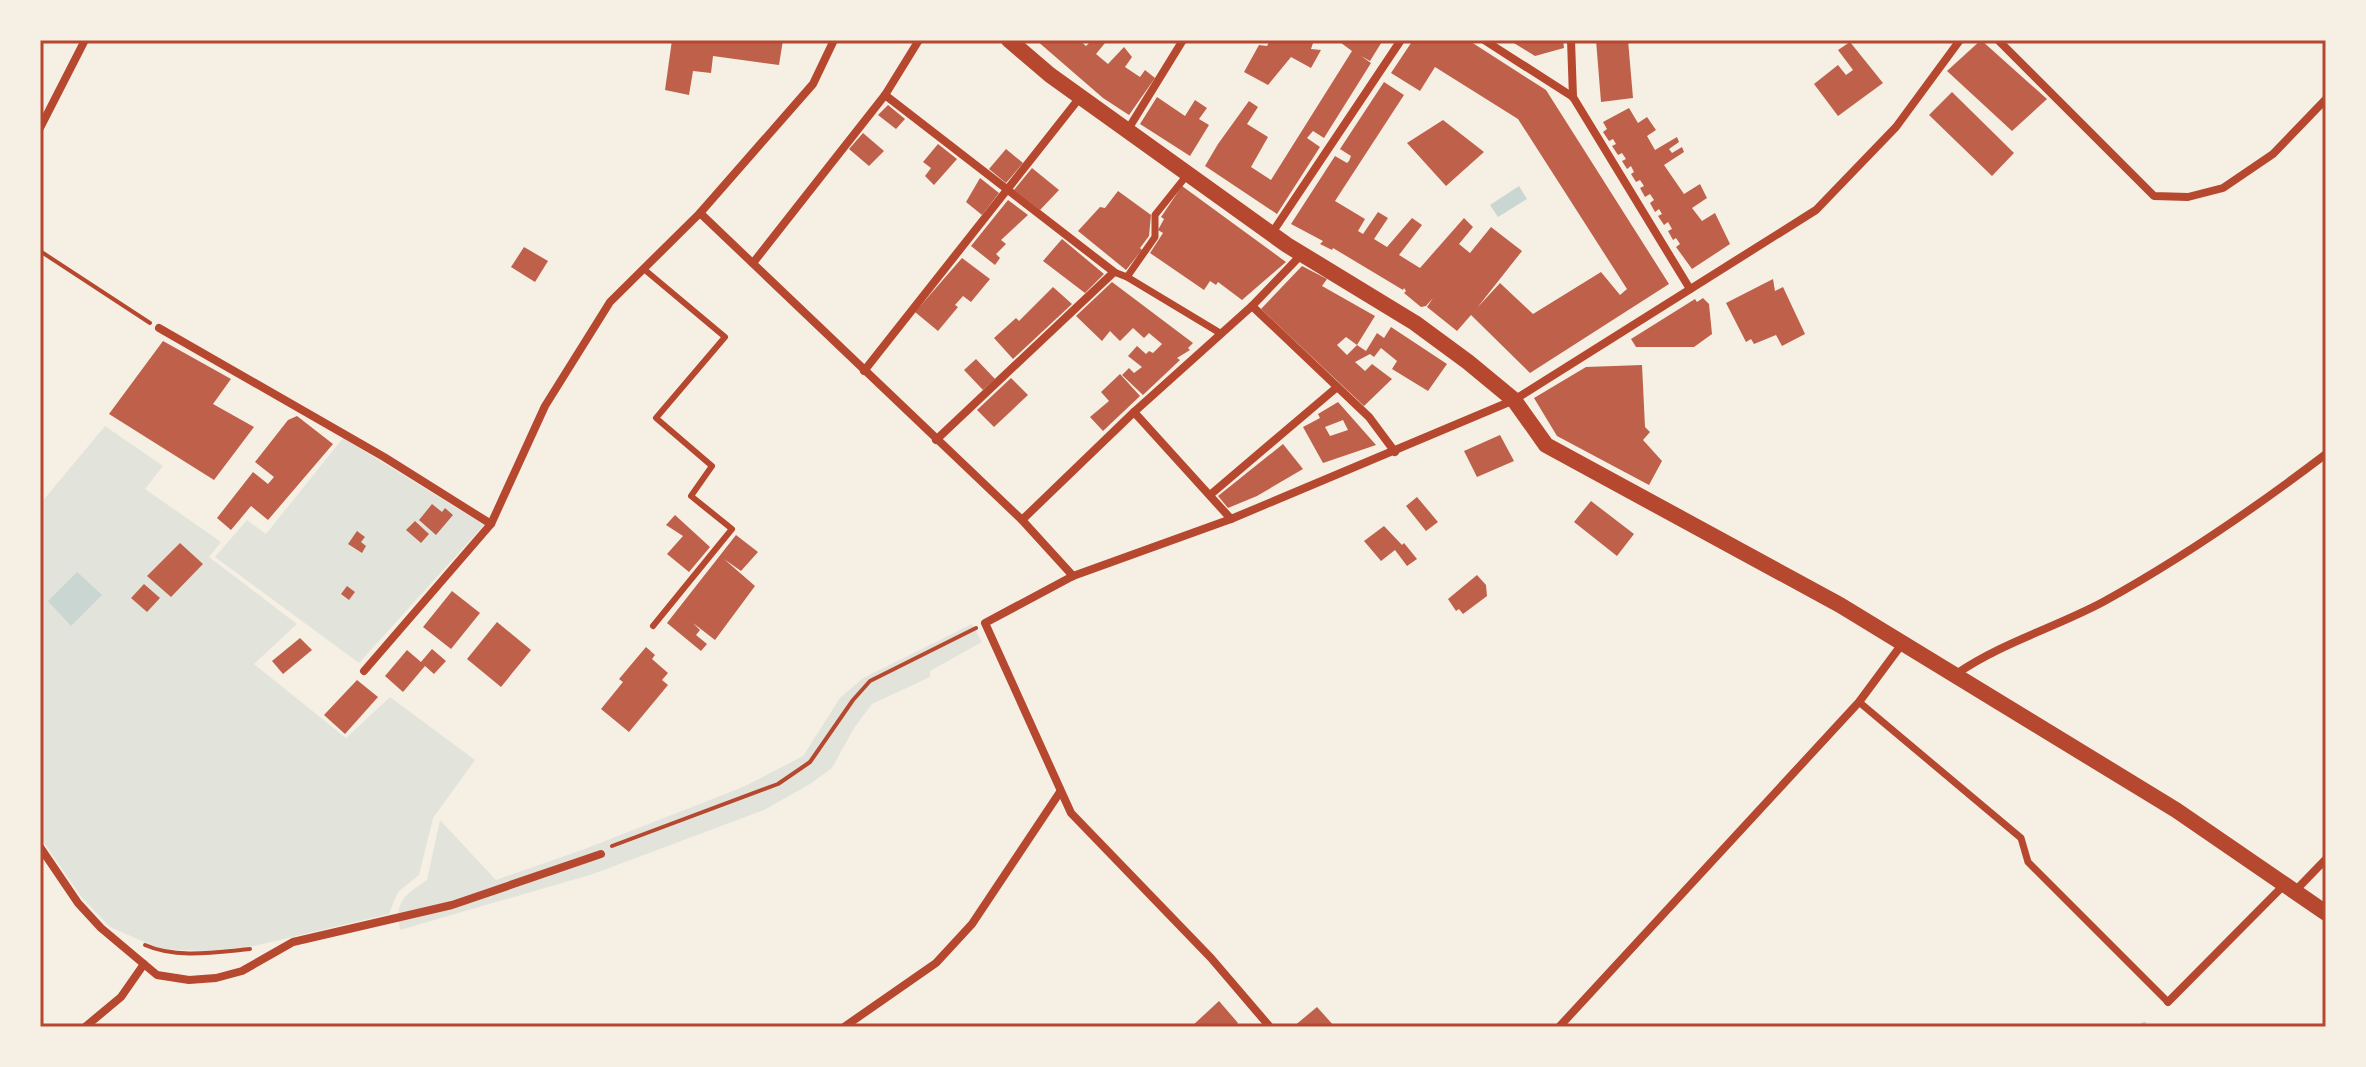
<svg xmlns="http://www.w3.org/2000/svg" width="2366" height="1067" font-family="'Titillium Web',sans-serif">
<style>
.green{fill:#e2e4dc}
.water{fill:#c9d6d2}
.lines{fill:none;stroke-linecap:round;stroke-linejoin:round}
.stream{stroke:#c9d6d2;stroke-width:6}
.building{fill:#bf614a;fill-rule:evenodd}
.path{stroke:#b5482f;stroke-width:4}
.service{stroke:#b5482f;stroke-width:6}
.pedestrian{stroke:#b5482f;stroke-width:7}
.minor{stroke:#b5482f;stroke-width:8}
.secondary{stroke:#b5482f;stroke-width:16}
.neatline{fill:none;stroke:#b5482f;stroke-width:3}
</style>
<rect width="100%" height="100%" fill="#f6efe4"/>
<g class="green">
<polygon points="105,426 163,466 145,489 221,542 209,557 297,624 254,664 346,738 390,697 475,760 433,818 419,875 398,892 389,914 254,946 208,951 160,949 110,927 82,898 40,837 40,504"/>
<polygon points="343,438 484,525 359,663 215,557 247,520 266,534"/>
<path d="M972,624L982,642L930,671V677L872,704L854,728L832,768L810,784L764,810L593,874L400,930C395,900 404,896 427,880L440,820L496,880L582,850L743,787L803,756L840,698L863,678Z"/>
</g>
<g class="water">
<polygon points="1519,186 1527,199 1498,217 1490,205"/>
<polygon points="77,572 102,595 71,626 48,601"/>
</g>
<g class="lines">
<polyline class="stream" points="2141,1027 2144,1025 2145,1027"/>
</g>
<g class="building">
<polygon points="672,40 783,40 779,65 713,56 711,73 693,71 689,95 665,90"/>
<polygon points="1036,40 1079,40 1086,46 1092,40 1100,40 1105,43 1096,54 1108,64 1124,47 1132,57 1125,67 1140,77 1145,70 1155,78 1129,115 1103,98"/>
<polygon points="1270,40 1314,40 1311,49 1321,50 1311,68 1291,57 1268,85 1244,72 1259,45 1267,46"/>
<polygon points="1337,40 1383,40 1370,61 1361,56 1371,63 1324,138 1313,131 1307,138 1320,147 1277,214 1205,166 1218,144 1249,101 1258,107 1247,124 1268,137 1251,167 1271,180 1352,51"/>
<polygon points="1413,40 1468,40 1546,90 1669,284 1530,373 1471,315 1457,331 1427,307 1433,298 1426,306 1421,307 1404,293 1406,291 1404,288 1403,290 1333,248 1332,250 1320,244 1323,241 1291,224 1335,156 1347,163 1349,161 1351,156 1340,149 1384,82 1404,95 1335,201 1365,219 1358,231 1363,234 1378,212 1388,218 1374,239 1387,247 1412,218 1422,225 1399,255 1420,268 1464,218 1473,227 1459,244 1470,253 1491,227 1522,251 1477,308 1500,283 1533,314 1601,272 1620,295 1627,289 1518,119 1435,67 1420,91 1391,73"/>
<polygon points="1509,40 1563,40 1564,48 1535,56"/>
<polygon points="1596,40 1628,40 1633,98 1601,102"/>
<polygon points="1981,40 2047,99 2012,131 1947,71"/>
<polygon points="1850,42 1883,83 1838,116 1814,84 1838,65 1846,75 1853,70 1838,50"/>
<polygon points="1952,92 2014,153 1992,176 1929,115"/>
<polygon points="1157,97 1185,116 1195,100 1207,108 1199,119 1209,125 1190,156 1140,124"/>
<polygon points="888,105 905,119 896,129 878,115"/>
<polygon points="1629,108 1638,123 1647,117 1656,130 1647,136 1655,150 1677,137 1679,142 1669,149 1672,153 1682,147 1684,152 1664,165 1684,194 1700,184 1707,198 1692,208 1702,221 1715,213 1730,244 1692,269 1676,247 1680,244 1676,238 1673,240 1668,231 1672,229 1668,222 1664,225 1658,216 1662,214 1659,209 1655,212 1650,203 1654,200 1650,194 1645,197 1640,188 1644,186 1640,180 1636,182 1631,174 1634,172 1631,166 1627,169 1622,161 1626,159 1622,153 1618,155 1612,146 1616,144 1613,139 1609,141 1603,132 1607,129 1603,122"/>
<polygon points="1443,120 1484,152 1446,186 1407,143"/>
<polygon points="863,133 884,151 869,166 849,149"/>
<polygon points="938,144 957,159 934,185 925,176 931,168 923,162"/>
<polygon points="1006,149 1023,163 1006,183 989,169"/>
<polygon points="1032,168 1059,190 1040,210 1014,190"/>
<polygon points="980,178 999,193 982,215 966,202"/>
<polygon points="1182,186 1286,262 1242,300 1218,282 1216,285 1210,281 1204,290 1150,253 1163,233 1158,230 1164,219 1161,217"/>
<polygon points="1118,191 1151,215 1149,236 1140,248 1142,250 1126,270 1078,231 1100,207 1105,208"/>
<polygon points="1008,200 1028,215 1001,240 1006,244 996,254 1000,258 995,265 971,246"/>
<polygon points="1062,239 1104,274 1085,293 1043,261"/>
<polygon points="524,247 548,261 535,282 511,267"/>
<polygon points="962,258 990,279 971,302 963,296 955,305 958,307 938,331 915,312"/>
<polygon points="1302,266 1327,279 1322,286 1375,316 1357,345 1346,337 1337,345 1347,355 1357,345 1366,351 1377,333 1384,338 1391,327 1447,364 1428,391 1392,369 1397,361 1381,348 1374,357 1370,354 1355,362 1365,371 1372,364 1392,379 1364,406 1261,309"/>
<polygon points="1773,279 1775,291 1783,287 1805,334 1782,346 1776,335 1754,344 1751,339 1746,342 1726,303"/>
<polygon points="1112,282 1193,343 1188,348 1190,350 1177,358 1180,360 1143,395 1122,375 1129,368 1134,373 1142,367 1128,356 1137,346 1146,354 1149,351 1153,353 1162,344 1149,333 1144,338 1133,328 1120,341 1110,331 1102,341 1076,316"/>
<polygon points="1053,287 1072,304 1013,359 994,338 1016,318 1019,321"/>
<polygon points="1703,298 1709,304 1712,334 1694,347 1636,347 1631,339 1695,299 1697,302"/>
<polygon points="163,341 231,379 213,404 254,427 214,480 109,414"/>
<polygon points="976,359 995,379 983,390 964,370"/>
<polygon points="1642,365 1645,427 1650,432 1643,440 1662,461 1649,485 1557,436 1534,398 1586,367"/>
<polygon points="1120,374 1140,396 1103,431 1090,417 1109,401 1101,392"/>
<polygon points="1011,378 1028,395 994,427 977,410"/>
<path d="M1338,402L1376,445L1323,463L1303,427L1320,418L1318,414ZM1343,420L1348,430L1330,436L1325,427Z"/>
<polygon points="297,416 333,444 268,520 251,506 231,530 217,518 253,472 268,484 274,477 255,462 288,420"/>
<polygon points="1500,435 1514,461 1477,477 1464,451"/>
<polygon points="1283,444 1303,469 1257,496 1228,508 1218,496"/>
<polygon points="1417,497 1438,522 1426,531 1406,506"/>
<polygon points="1591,501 1634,534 1617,556 1574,522"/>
<polygon points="432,504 442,512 445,508 453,515 436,535 419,520"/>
<polygon points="675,515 710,547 689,572 667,554 683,536 666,525"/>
<polygon points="415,521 429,534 421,543 406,530"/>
<polygon points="1384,526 1402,545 1404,543 1417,559 1407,566 1395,550 1381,561 1364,541"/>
<polygon points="357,531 365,537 361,542 366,546 362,553 348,544"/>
<polygon points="736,535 758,552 741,571 724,559 755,586 715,640 693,623 700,630 696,635 707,644 701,651 667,623"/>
<polygon points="180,543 203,564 171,597 147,576"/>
<polygon points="1477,575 1486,585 1487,596 1463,614 1459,609 1456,611 1448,599"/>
<polygon points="144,584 160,598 147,612 131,598"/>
<polygon points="347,586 355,592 349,600 341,594"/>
<polygon points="452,591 480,613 451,649 423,627"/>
<polygon points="497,622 531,650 501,687 467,659"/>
<polygon points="300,638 312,650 283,674 272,661"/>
<polygon points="646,647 655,655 652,659 668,673 662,680 668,685 629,732 601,709 623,682 619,679"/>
<polygon points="432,649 446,661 434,674 425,666 403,692 385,676 407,650 421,662"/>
<polygon points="357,680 378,697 345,734 324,715"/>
<polygon points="1219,1001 1238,1023 1233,1027 1191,1027"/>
<polygon points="1317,1007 1335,1027 1293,1027"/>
</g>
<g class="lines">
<g class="path">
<polyline points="40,251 150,323"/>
<polyline points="612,846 778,784 810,762 853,700 870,681 976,628"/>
<path d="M145,945C176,959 217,952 250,949"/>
</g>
<polyline class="service" points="645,270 725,337 656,418 712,466 691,496 732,529 653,626"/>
<g class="pedestrian">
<polyline points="1114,272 1127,277 1220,333"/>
<polyline points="1127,277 1155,237 1155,215 1187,175"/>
<polyline points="1859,702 2021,838 2028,862 2168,1002"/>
</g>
<g class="minor">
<polyline points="1484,40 1573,97 1690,289"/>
<polyline points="1571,40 1573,97"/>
<polyline points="1998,40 2154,196 2188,197 2223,188 2273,154 2326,99"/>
<polyline points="885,95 1114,272 936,440"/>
<polyline points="40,128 85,40"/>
<polyline points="1127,131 1183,40"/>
<polyline points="700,213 1022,520 1073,576"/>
<polyline points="1272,233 1401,40"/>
<polyline points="753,263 885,95 919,40"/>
<polyline points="1252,306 1369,417 1395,452"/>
<polyline points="159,328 384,457 491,524"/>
<polyline points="864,371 1081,96"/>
<polyline points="1134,412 1231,519"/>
<polyline points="1210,495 1336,388"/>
<polyline points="1022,520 1134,412 1252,306 1302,254"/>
<polyline points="364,671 491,524 545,406 610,302 700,213 813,84 834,40"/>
<path d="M1956,674C2001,643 2054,628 2103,602C2181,559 2255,508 2326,454"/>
<polyline points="40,847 78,903 101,928 157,975 189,980 216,978 242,971 293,942 452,905 601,854"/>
<polyline points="2295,891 2326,859"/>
<polyline points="2168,1002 2285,884"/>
<polyline points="85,1027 121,997 144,964"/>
<polyline points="844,1027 936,963 972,924 1060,792"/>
<polyline points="1270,1027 1211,958 1071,813 985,623 1073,576 1231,519 1514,400 1816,210 1896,127 1960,40"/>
<polyline points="1559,1027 1859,702 1902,644"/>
</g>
<polyline class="secondary" points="1009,40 1050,75 1287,245 1415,323 1468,362 1514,400 1546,445 1840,605 2176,810 2326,913"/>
</g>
<rect width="2366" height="1067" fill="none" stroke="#f6efe4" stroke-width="84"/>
<rect x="42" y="42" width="2282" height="983" class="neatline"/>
</svg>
